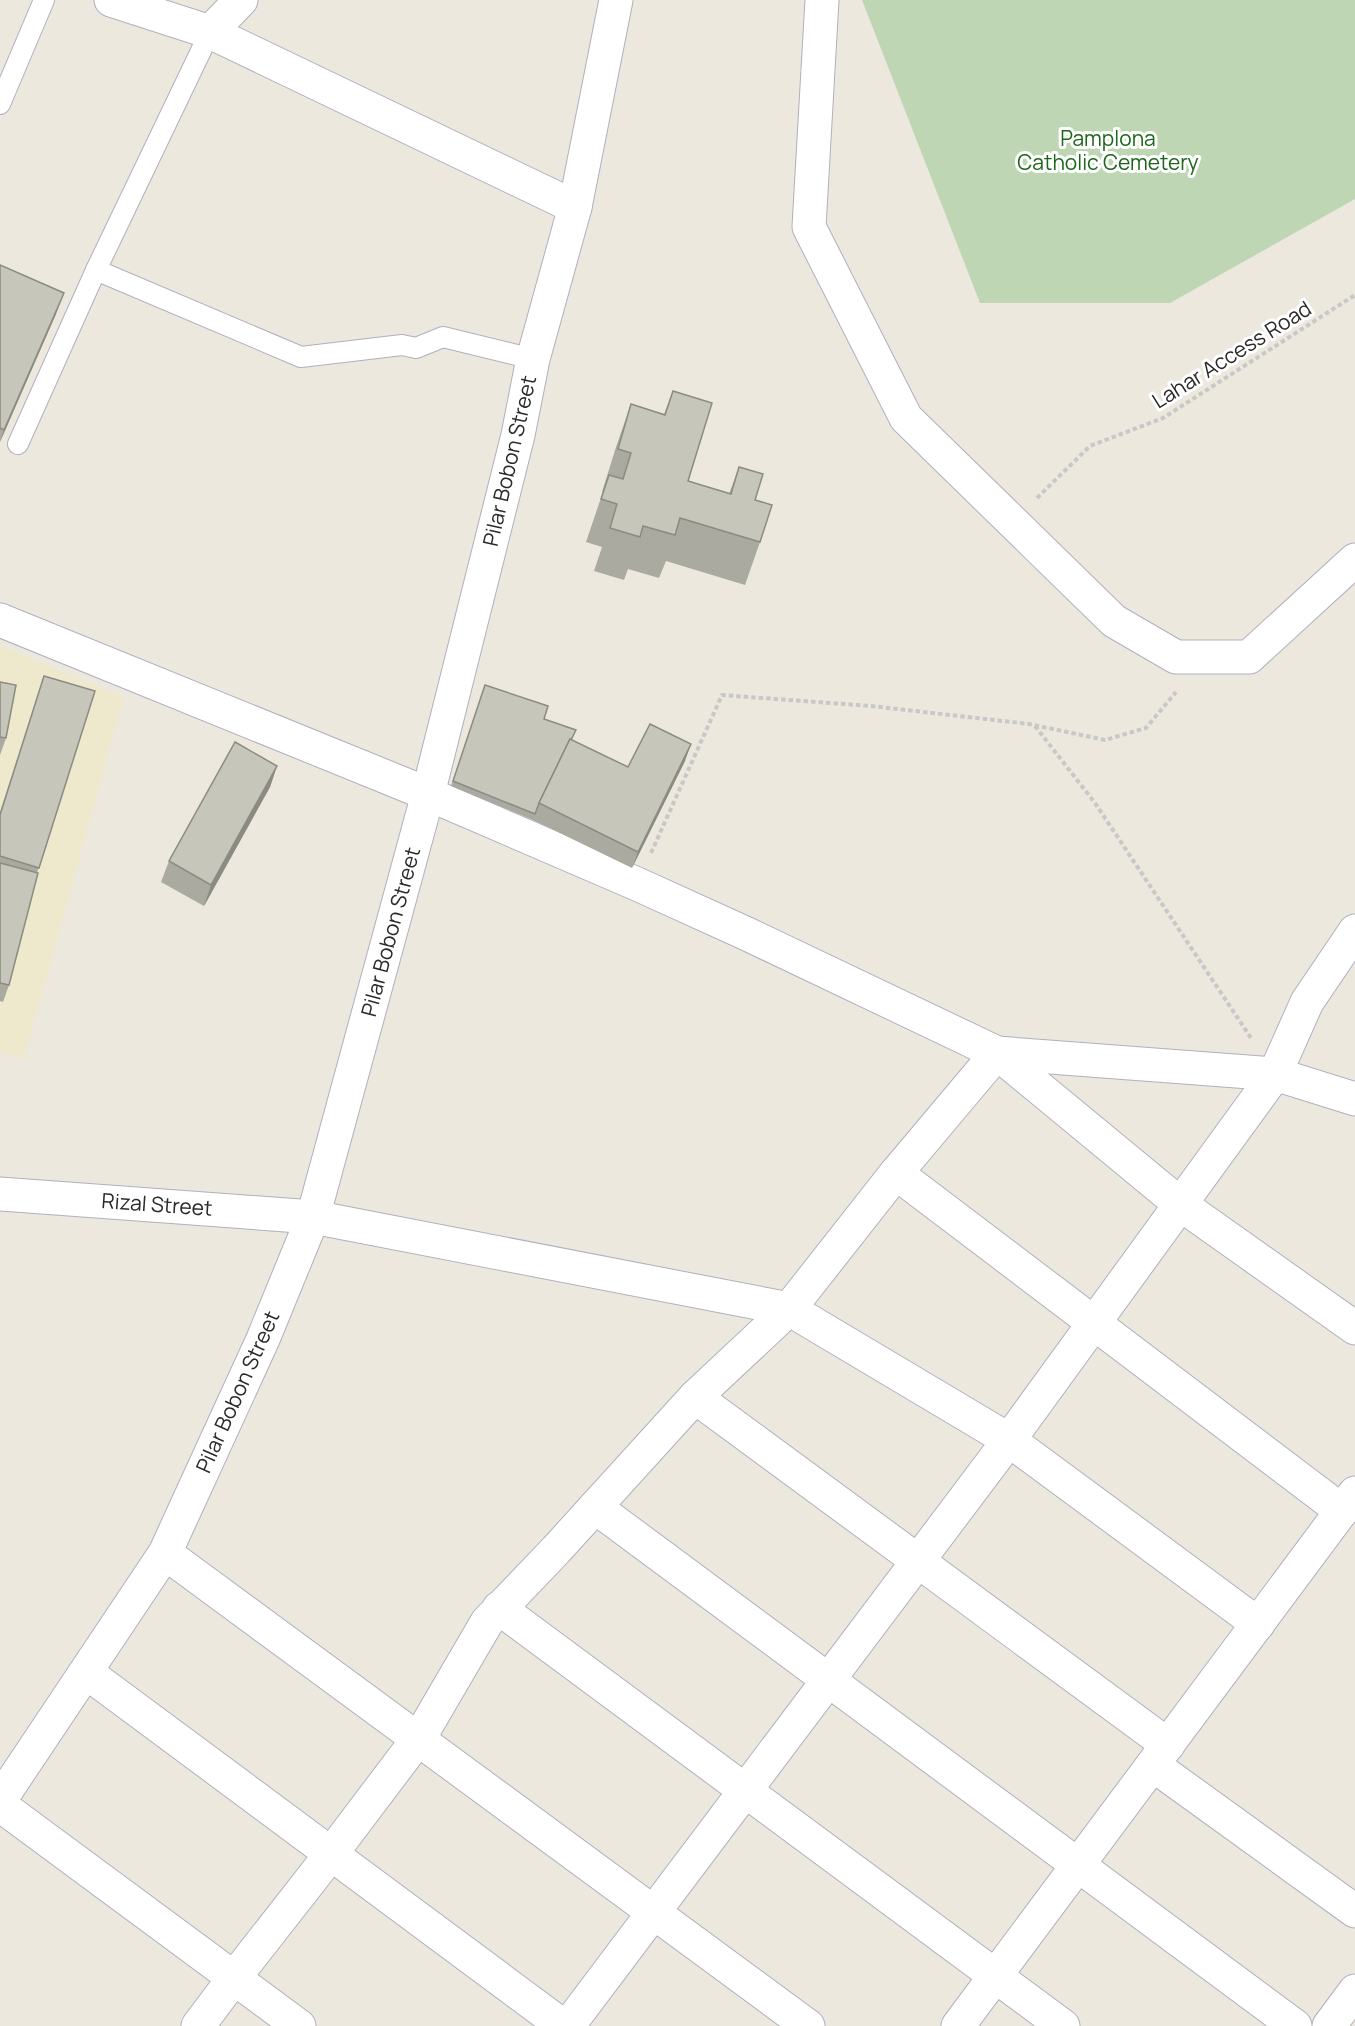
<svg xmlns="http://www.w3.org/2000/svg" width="1355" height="2026" font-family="Manrope,sans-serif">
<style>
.education{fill:#eee9cc}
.cemetery{fill:#bfd6b4}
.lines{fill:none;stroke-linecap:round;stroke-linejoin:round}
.lane-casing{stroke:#b0b0be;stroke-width:22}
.street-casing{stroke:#b0b0be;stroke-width:35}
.path{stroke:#c8c8c8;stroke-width:4;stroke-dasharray:4.5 3;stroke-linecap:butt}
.lane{stroke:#fff;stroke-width:20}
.street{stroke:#fff;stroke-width:33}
.wall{fill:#abaaa1}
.shaded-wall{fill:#8b8b83}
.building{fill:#c7c6bb;stroke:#8b8b83;stroke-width:1.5}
.labels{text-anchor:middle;stroke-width:6;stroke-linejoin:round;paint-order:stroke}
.park-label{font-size:21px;fill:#1d671b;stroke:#fff}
.street-label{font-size:21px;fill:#2a2a2a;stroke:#fff}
</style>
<rect width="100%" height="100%" fill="#ece8dd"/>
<polygon class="education" points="0,646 124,697 24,1059 0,1053"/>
<polygon class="cemetery" points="862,0 1355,0 1355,199 1170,303 980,303"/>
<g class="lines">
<g class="lane-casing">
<g id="lane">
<polyline points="0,104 44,0"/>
<polyline points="96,270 301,357 402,345 416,348 443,337 533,359"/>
<polyline points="18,444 96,270 210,32"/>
</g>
</g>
<g class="street-casing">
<g id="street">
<polyline points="111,0 210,32 575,207"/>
<polyline points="822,0 809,227 906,418 1114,621 1176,657 1249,657 1355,560"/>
<polyline points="210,32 241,0"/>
<polyline points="0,620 428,794 637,884 745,933 997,1053 1275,1074 1355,1099"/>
<polyline points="896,1173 1342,1511"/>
<polyline points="0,1194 313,1217 789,1309 1009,1440 1258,1624"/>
<polyline points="695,1397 1168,1745"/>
<polyline points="595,1507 1295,2026"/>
<polyline points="165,1553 808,2026"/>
<polyline points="499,1608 1063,2026"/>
<polyline points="86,1672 563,2026"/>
<polyline points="1153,1765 1355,1911"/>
<polyline points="0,1800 165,1553 263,1339 313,1217 428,794 518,435 533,359 575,207 616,0"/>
<polyline points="0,1805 299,2026"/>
<polyline points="198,2026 234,1978 331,1854 421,1735 487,1622 556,1550 695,1397 789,1309 896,1173 997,1053 1180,1204 1355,1328"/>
<polyline points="568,2026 1009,1440 1275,1074 1307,1002 1355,931"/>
<polyline points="958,2026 1355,1493"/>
<polyline points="1329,2026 1355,1991"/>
</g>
</g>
<g class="path">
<polyline points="1037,498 1090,446 1163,418 1355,295"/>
<polyline points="1035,726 1095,803 1251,1038"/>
<polyline points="651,853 722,695 871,706 1029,724 1105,740 1146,728 1176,692"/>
</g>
<use href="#lane" class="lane"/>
<use href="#street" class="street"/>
</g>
<g class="wall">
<polygon points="0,265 56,314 0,442"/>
<polygon points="673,391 688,481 729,494 739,467 755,500 760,542 745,585 666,561 659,578 628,569 624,580 594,571 602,547 586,542 603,492 602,492 616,447 631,404 664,414"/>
<polygon points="44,676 95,691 37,873 9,985 3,1002 0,1001 0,812"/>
<polygon points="0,682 6,738 0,755"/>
<polygon points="485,685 544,719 572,740 628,767 685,761 632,868 533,820 451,786"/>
<polygon points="277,766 270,787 204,906 161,882 169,861"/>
</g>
<g class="shaded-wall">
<polygon points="64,293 56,314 0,442 4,430"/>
<polygon points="691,744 685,761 632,868 638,852"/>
<polygon points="277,766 270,787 204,906 211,885"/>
</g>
<g class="building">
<polygon points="0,265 64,293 4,430 0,428"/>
<polygon points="673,391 712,403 688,481 731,494 739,467 763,474 755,500 772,505 760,542 680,518 675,535 643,526 640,537 610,528 617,504 601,499 609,475 623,479 631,453 618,449 631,404 665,415"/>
<polygon points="44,676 95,691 39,868 0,856 0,815"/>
<polygon points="0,682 16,685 6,738 0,737"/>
<polygon points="485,685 548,706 544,719 576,730 571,740 570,739 539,803 535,814 453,781"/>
<polygon points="650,724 691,744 638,852 539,803 570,739 628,767"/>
<polygon points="235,742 277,766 211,885 169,861"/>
<polygon points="0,863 38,873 9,985 0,983"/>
</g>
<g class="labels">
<g class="park-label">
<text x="1108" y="146">Pamplona<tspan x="1108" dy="24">Catholic Cemetery</tspan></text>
</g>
<g class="street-label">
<text transform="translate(1232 355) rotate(-32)" y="7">Lahar Access Road</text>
<text transform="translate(510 461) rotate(-77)" y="7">Pilar Bobon Street</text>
<text transform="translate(391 932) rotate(-75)" y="7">Pilar Bobon Street</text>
<text transform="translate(157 1205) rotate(4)" y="7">Rizal Street</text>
<text transform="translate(238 1392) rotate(-66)" y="7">Pilar Bobon Street</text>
</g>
</g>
</svg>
